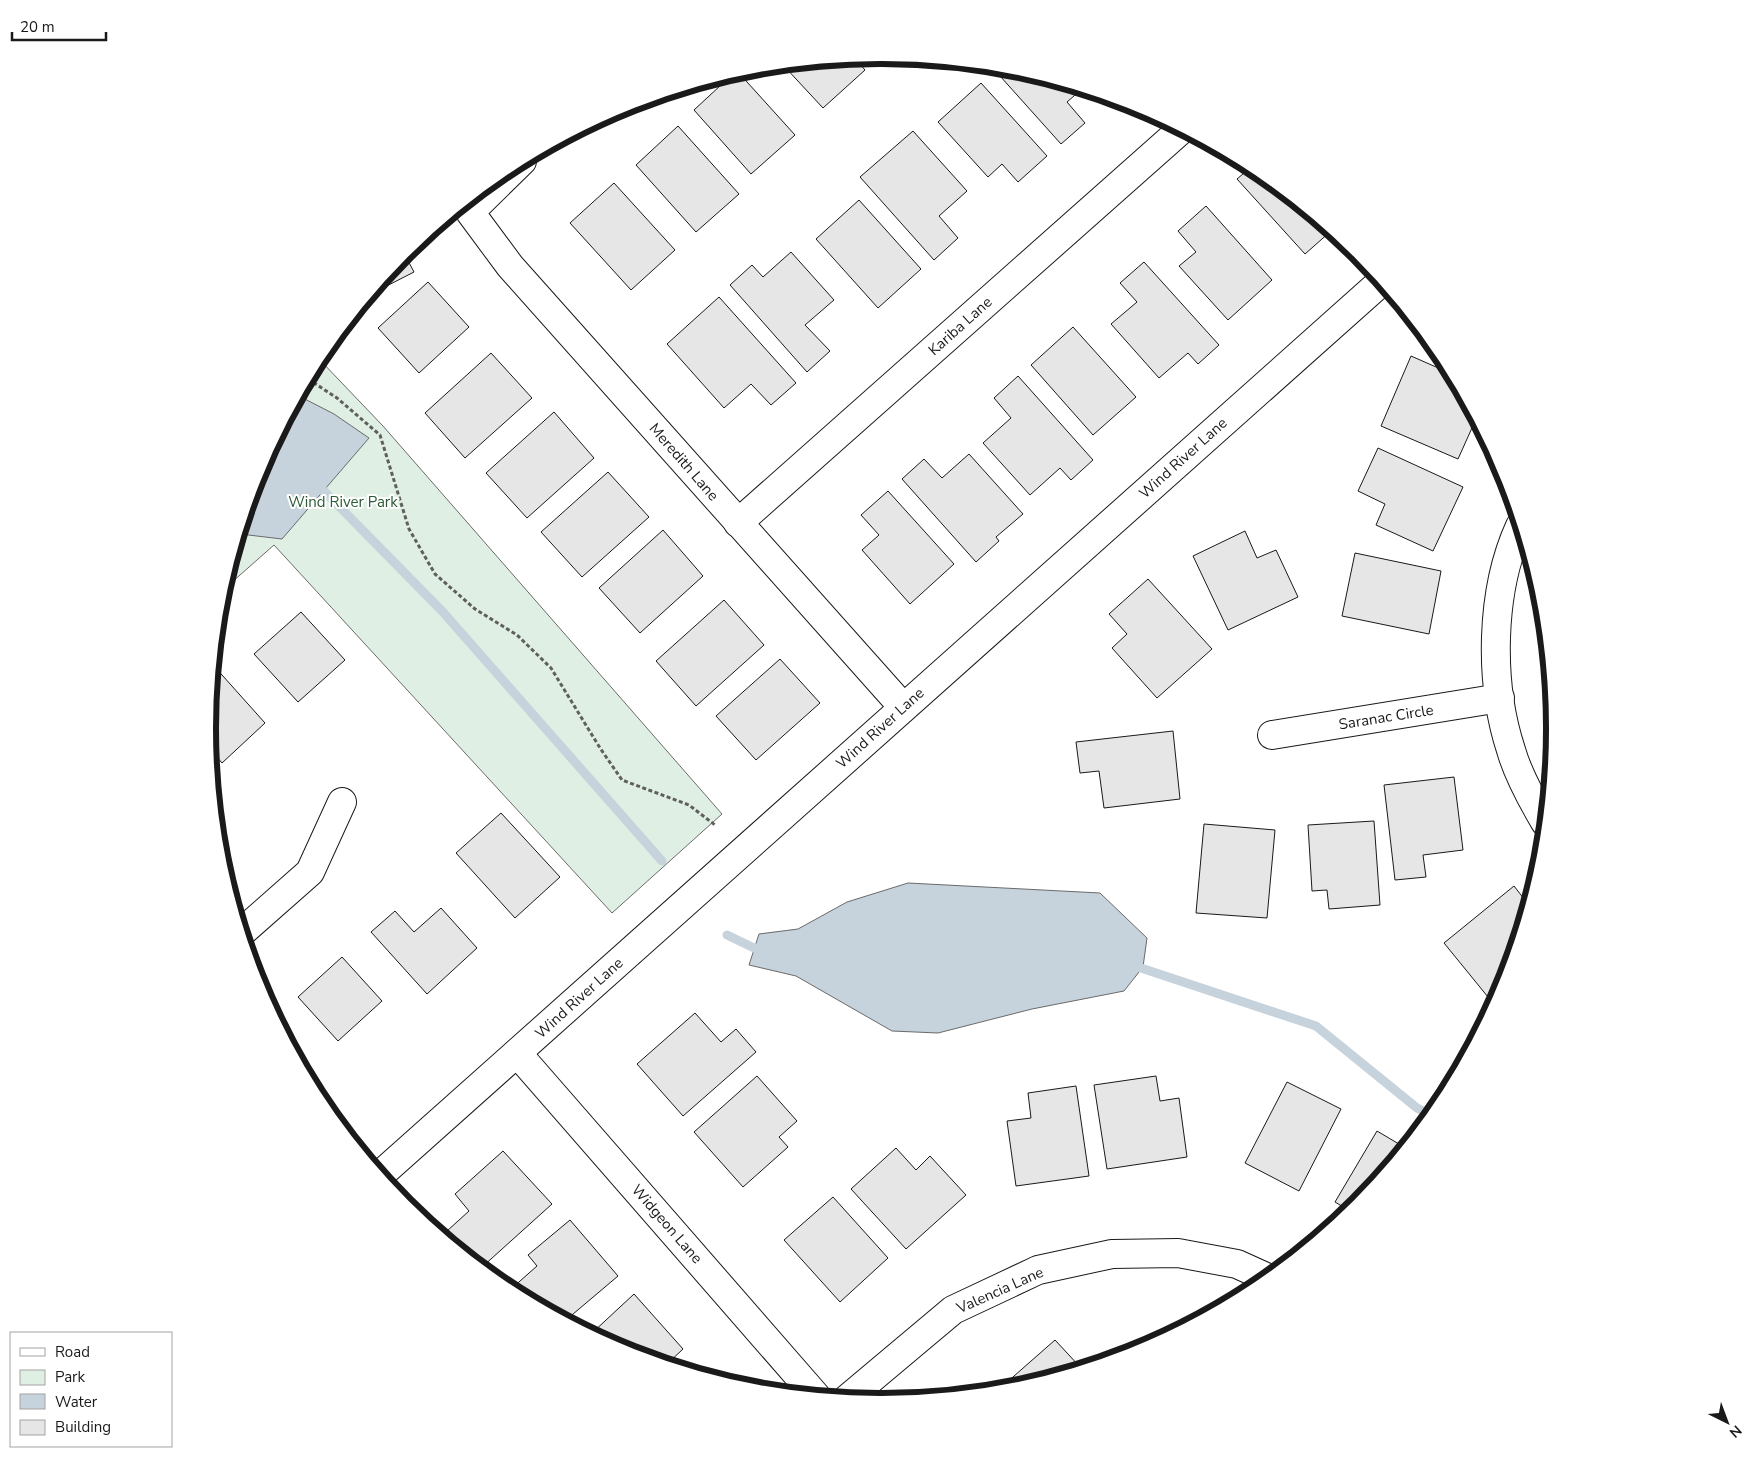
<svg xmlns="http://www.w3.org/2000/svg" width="1762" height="1457" font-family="'Nunito Sans',sans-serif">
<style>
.green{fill:#e0efe3;stroke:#6a6a6a}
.water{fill:#c6d2dc;stroke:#6a6a6a}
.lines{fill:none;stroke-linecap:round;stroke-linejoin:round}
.stream{stroke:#c6d2dc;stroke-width:9}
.building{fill:#e6e6e6;stroke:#1a1a1a}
.minor-casing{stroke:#1a1a1a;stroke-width:30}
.tertiary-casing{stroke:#1a1a1a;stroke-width:30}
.path{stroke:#5f5f5f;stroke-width:3;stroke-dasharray:4 2.5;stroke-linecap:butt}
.minor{stroke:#fff;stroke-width:28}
.tertiary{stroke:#fff;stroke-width:28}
.labels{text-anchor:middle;stroke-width:4;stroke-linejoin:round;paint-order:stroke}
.street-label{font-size:15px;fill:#1a1a1a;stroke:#fff}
.park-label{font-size:15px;fill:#2b5a34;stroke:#fff}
.rim{fill:none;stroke:#1a1a1a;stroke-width:6}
</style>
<rect width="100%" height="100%" fill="#fff"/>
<polygon class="green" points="319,359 383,426 722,814 612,913 274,545 223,590 259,471"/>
<g class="water">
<polygon points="299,396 334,414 369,438 282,539 240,534 259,471"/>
<polygon points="908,883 1100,893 1147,938 1143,967 1124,991 1032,1009 938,1033 892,1031 796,976 749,965 759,934 798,929 847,902"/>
</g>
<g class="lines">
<g class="stream">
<polyline points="313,488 324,491 442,611 662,861"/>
<polyline points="727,935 754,948 767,948"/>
<polyline points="1132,965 1316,1026 1417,1108 1431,1115"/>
</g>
</g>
<g class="building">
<polygon points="855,58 865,70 823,108 783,65"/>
<polygon points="991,66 1013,68 1082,89 1067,102 1085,123 1061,144"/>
<polygon points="735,72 738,72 795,135 751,174 694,110"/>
<polygon points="981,83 1047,156 1018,182 1002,164 988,177 938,122"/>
<polygon points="678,126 739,194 696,232 636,165"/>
<polygon points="913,131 967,191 939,216 958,238 934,260 860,177"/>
<polygon points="1251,167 1331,231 1305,254 1237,179"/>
<polygon points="614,183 675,250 631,290 570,223"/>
<polygon points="859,200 921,269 878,308 816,239"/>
<polygon points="1206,206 1272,280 1228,320 1179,266 1196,252 1178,231"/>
<polygon points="791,252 834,300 805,325 830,351 807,372 730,285 752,265 763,277"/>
<polygon points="404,253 414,272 369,295"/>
<polygon points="1144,262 1219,345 1198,364 1188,353 1159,378 1111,324 1137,302 1120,283"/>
<polygon points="428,282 469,327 419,373 378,328"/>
<polygon points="719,297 796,383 771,405 751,384 724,408 667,344"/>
<polygon points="1073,327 1136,397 1093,435 1031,365"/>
<polygon points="491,353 532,398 465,458 425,413"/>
<polygon points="1411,356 1452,374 1476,419 1458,459 1381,426"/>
<polygon points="1018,376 1093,460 1071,480 1060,468 1030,495 983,443 1011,418 994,398"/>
<polygon points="554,412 594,458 527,518 486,473"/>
<polygon points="1378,448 1463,487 1433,551 1376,525 1385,504 1358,491"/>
<polygon points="969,454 1023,514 996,537 999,541 976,562 902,479 924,459 942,478"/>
<polygon points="608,472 649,517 582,577 541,532"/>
<polygon points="888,491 954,564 910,604 862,550 879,535 861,515"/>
<polygon points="663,530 703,576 640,633 599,588"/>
<polygon points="1245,531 1257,558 1276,550 1298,597 1228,630 1193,556"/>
<polygon points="1355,553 1441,571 1429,634 1342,616"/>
<polygon points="1148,579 1212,649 1157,698 1112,648 1127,634 1109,614"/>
<polygon points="724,600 764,645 696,706 656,661"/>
<polygon points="301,612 345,660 298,702 254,654"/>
<polygon points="780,659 820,703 756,760 716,716"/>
<polygon points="214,666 265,723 222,763 210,749 208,728"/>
<polygon points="1173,731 1180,799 1104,808 1099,771 1080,773 1076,742"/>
<polygon points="1454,777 1463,850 1423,855 1426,877 1395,880 1384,785"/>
<polygon points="501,813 560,877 515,918 456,853"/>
<polygon points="1374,821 1380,905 1329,909 1327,890 1312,891 1308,825"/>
<polygon points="1204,824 1275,830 1267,918 1196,913"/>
<polygon points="1514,886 1528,904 1504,985 1488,997 1444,943"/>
<polygon points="441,908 477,948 427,994 371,932 395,911 414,932"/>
<polygon points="342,957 382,1001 338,1041 298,997"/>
<polygon points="695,1013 721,1042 736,1029 756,1052 683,1116 637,1064"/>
<polygon points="757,1076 797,1121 779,1137 788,1147 743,1187 694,1132"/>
<polygon points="1156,1076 1160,1101 1179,1098 1187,1157 1107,1169 1094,1085"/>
<polygon points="1287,1082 1341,1109 1299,1191 1245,1163"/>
<polygon points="1076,1086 1089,1176 1016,1186 1007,1121 1031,1118 1028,1093"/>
<polygon points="1377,1131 1404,1147 1350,1211 1335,1202"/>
<polygon points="896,1148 916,1170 930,1156 966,1195 906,1249 851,1189"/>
<polygon points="503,1151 552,1204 481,1268 447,1231 469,1211 455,1194"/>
<polygon points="833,1197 888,1258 840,1302 784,1240"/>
<polygon points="570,1220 618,1276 566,1320 511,1289 537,1266 528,1255"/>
<polygon points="634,1294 683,1349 667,1364 623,1351 591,1334"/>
<polygon points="1055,1340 1081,1368 1012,1389 997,1391"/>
</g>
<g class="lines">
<g class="minor-casing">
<g id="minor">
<polyline points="522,161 470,212 510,266 903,707"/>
<polyline points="738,523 1182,129"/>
<path d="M1520,526C1490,591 1489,683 1511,750C1518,775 1532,800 1545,822"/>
<polyline points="1272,735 1500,698"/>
<polyline points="242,932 310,872 342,802"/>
<polyline points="517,1053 816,1396"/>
<polyline points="847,1399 953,1310 1038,1270 1112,1254 1178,1253 1237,1264 1268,1278"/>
</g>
</g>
<g class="tertiary-casing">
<polyline id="tertiary" points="380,1175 1381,282"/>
</g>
<polyline class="path" points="308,379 337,398 380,435 409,529 435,574 475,609 517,635 551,668 600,748 622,780 689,805 715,825"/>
<use href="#minor" class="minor"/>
<use href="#tertiary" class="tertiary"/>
</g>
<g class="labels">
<g class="street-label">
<text transform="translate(960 326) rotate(-42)" y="5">Kariba Lane</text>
<text transform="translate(1183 458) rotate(-42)" y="5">Wind River Lane</text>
<text transform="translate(684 462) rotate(49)" y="5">Meredith Lane</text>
<text transform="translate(1386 717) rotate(-9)" y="5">Saranac Circle</text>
<text transform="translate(880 728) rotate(-42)" y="5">Wind River Lane</text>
<text transform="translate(579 998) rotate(-42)" y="5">Wind River Lane</text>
<text transform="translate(667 1224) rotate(49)" y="5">Widgeon Lane</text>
<text transform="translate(1000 1290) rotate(-24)" y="5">Valencia Lane</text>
</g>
<g class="park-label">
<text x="343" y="507">Wind River Park</text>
</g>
</g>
<path d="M0 0H1762V1457H0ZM880 64H882A664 664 0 0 1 1546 728V729A664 664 0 0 1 882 1393H880A664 664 0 0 1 216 729V728A664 664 0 0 1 880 64Z" fill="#fff" fill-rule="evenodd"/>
<path class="rim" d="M880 64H882A664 664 0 0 1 1546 728V729A664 664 0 0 1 882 1393H880A664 664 0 0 1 216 729V728A664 664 0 0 1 880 64Z"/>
<rect x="10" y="1332" width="162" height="115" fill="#ffffff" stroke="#a3a3a3"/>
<rect x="20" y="1348" width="25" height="8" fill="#ffffff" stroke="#a3a3a3"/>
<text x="55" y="1357" font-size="15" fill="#1a1a1a">Road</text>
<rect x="20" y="1370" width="25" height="15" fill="#e0efe3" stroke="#a3a3a3"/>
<text x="55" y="1382" font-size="15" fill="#1a1a1a">Park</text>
<rect x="20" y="1394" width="25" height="15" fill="#c6d2dc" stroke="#a3a3a3"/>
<text x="55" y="1407" font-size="15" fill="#1a1a1a">Water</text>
<rect x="20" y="1420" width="25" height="15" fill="#e6e6e6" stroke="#a3a3a3"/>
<text x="55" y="1432" font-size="15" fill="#1a1a1a">Building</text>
<g transform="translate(1727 1422) rotate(138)" stroke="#ffffff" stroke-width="4" paint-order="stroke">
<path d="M0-4L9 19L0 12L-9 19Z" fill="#1a1a1a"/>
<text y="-8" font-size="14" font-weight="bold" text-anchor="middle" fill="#1a1a1a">N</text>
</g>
<path d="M12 32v8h94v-8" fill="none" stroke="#1a1a1a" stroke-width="2.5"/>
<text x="20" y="32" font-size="15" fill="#1a1a1a" stroke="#ffffff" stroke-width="4" paint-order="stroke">20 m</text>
</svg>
